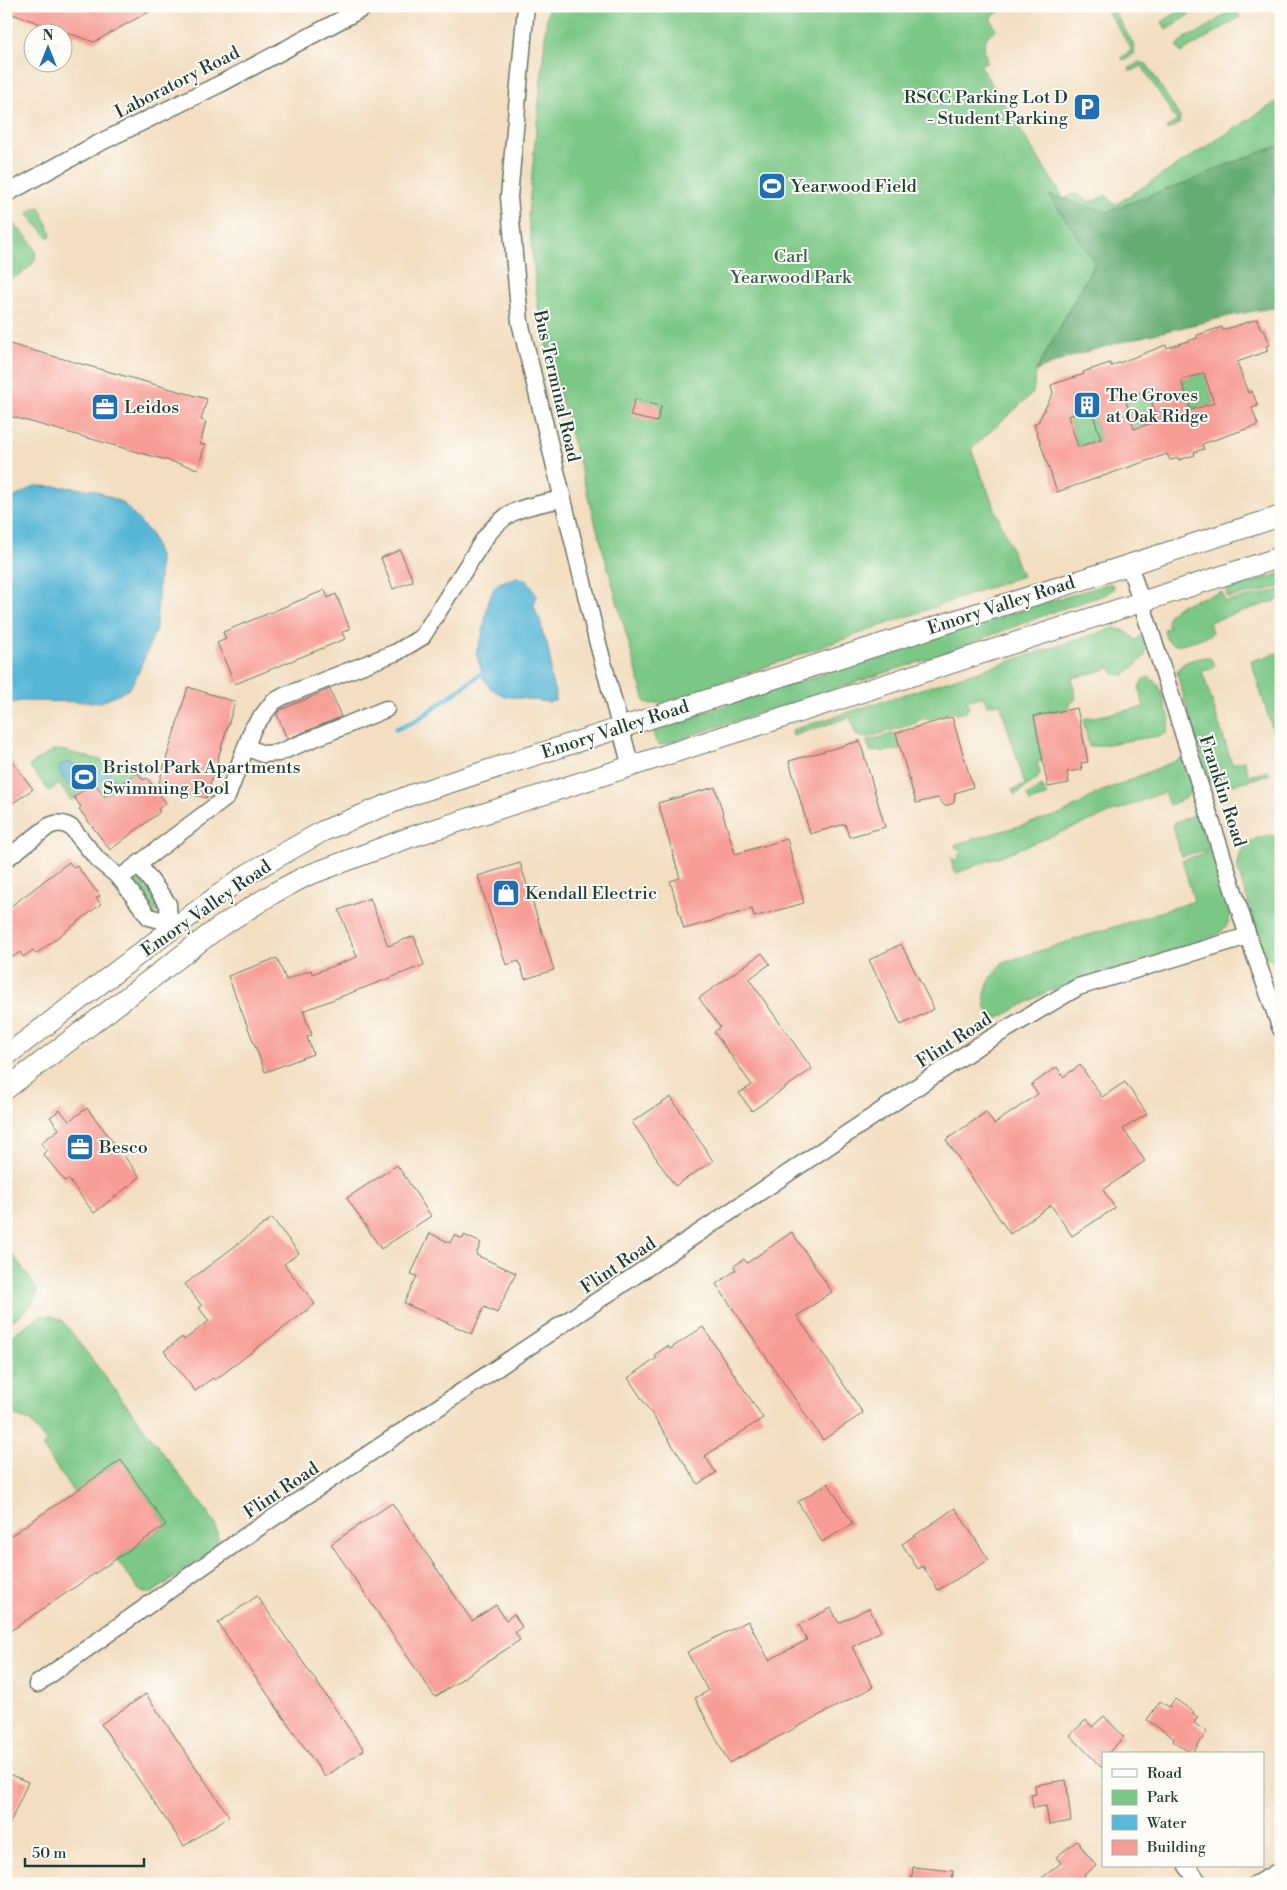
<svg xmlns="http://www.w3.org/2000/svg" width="1287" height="1890" font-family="'Libre Bodoni',serif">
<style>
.green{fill:#7cc886;stroke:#4e825d}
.forest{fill:#65ac73;stroke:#427454}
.water{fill:#59b7d7;stroke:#3c7a86}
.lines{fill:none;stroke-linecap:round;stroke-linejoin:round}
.stream{stroke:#59b7d7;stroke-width:5}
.building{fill:#f79d95;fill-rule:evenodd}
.minor-casing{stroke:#697565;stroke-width:19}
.major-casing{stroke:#697565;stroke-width:22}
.minor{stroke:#fff;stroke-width:16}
.major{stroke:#fff;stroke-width:20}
.labels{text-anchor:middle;stroke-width:4;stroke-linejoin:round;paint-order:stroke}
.street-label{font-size:18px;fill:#1f3d34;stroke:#fdfcf7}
.poi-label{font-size:18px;fill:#1f3d34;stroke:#fdfcf7;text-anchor:start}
.park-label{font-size:18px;fill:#366048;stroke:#fdfcf7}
</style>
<rect width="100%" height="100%" fill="#fdfcf7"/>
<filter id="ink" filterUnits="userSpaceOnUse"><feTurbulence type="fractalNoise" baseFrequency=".02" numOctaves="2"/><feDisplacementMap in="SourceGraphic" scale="10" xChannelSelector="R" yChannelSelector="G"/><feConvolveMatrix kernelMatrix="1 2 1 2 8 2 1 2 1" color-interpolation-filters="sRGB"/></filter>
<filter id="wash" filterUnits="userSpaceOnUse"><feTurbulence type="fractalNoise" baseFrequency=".0096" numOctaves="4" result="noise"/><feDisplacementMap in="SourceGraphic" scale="20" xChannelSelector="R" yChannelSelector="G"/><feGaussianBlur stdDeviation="1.12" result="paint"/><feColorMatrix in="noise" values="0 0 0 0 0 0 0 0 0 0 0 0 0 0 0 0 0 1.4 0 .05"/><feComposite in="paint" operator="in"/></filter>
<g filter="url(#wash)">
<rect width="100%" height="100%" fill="#f3dec1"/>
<g class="green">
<path d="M548,6H1008L990,18L996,29C982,40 983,44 987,61L980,66L1064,199L1074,194C1092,199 1084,207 1106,195L1115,205L1281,99V145L1228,164L1184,184L1161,191L1107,212L1050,195L1095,262L1036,371L1033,393L971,449L1022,576L666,702L651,704L645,702L540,323L528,216Z"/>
<polygon points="1104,6 1111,6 1135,47 1134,54 1125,60 1122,59 1122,57 1132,50"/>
<polygon points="1187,6 1202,6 1170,28 1166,29 1162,22"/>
<path d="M1232,10L1236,11L1240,17L1181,53L1177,47C1179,41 1190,34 1196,34Z"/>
<polygon points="1139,62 1147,64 1180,117 1179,124 1167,130 1167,127 1177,121 1142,66 1132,71 1129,70 1130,68"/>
<polygon points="40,207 51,234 49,238 27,214 33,209"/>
<path d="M7,222C16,224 20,230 26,236C49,262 26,269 6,283Z"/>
<polygon points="1204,373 1214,403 1191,410 1181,380"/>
<polygon points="1148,391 1158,421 1134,429 1125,398"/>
<polygon points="1091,409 1101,439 1078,447 1068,416"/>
<polygon points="1281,573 1281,587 1228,598 1226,591"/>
<polygon points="1108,584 1112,584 1114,589 1104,595 1053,612 931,658 668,743 659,745 656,742 653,732 655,728 1009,614"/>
<path d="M1281,590V599L1209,622L1212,632L1210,635C1200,638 1175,650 1168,641C1165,638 1165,633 1164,629L1169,628C1167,622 1166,618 1170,613C1177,603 1210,596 1222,592L1225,602Z"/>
<path d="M1114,628L1126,631L1136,640L1140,636L1146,649L1145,656L1125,675L1114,674L1111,668L1072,678L1076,699L1069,704V709L1034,716L1043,761L1037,762L1040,773L1037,779L1015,795L1012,790L1025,785L1000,703L987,705L983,696L967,701L969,707L966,712L956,714L955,711L930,719C925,718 918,719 916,723L866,738L856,735L850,717L793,736L792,730Z"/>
<polygon points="1281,652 1281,754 1280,754 1251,661"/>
<path d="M1206,657L1211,659L1215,665L1213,668L1202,671L1232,764L1244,761L1249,776L1268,771L1270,774L1233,785L1209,781L1177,674C1179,661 1194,659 1206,657Z"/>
<polygon points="1149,677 1158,684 1170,719 1167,733 1159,736 1089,747 1083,719 1144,707 1139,688 1143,680"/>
<polygon points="896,733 901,750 870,752 867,741"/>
<polygon points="53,750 61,750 132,768 137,772 104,796 93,782 74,796 75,798 72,801 59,784 49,791 29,766"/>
<path d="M1182,758L1192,789C1189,799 1179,801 1169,805L1164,792L957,873L953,869L951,858L957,861L961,850L955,847L956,844L1062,814L1098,793Z"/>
<polygon points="1042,786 1047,796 1030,802 1027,796"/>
<path d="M1194,815L1202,818L1230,907C1232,920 1227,929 1215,936L1046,992L999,1018C991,1017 988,1015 986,1007C981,989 992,976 1002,963L1194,901L1182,860L1206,853V850L1181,856L1173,826L1175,822Z"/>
<path d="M1269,835L1281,838V964L1266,959L1238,871C1237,848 1248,839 1269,835Z"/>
<polygon points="137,877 138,877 164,912 156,913 134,883 134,879"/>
<path d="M6,1246L31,1279L37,1291C37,1307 18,1316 6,1325Z"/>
<polygon points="40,1316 52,1316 62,1320 215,1522 218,1539 213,1551 152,1593 144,1593 139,1590 116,1559 166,1525 121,1460 74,1493 42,1446 46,1442 30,1421 6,1413 6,1339"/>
</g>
<path class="forest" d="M1281,145V307C1245,311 1210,321 1175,329C1128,340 1079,351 1036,371L1095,263L1049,195L1107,212L1161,191L1184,184L1228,164Z"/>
<g class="water">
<polygon points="35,486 64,487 94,490 123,503 151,534 160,559 156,629 138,674 129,689 101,702 21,701 6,704 6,504 11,499"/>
<polygon points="517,577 527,580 536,595 534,606 537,615 540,619 543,635 547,643 551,665 550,676 556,695 555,701 548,702 504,696 490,688 484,679 476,653 482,636 488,603 493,590 499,583"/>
<polygon points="67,762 110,774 115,779 107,785 104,781 80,775 68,785 59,771 60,766"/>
</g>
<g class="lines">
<polyline class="stream" points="396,729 419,719 482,673"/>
</g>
<g id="blocks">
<g class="building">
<polygon points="6,6 159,6 94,42 6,12"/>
<path d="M1257,319L1261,330L1264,329L1270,345L1266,346L1268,351L1237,362L1248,393L1252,391L1258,406L1252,408L1258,425L1202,444L1204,449L1194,452L1195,455L1179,460V458L1170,460L1167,454L1057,492L1034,424L1038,422L1053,393L1051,385L1084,374L1083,372L1110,363L1111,366L1166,345L1167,348L1197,338V335L1222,327L1223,330ZM1204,373L1214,403L1191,410L1181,380ZM1148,391L1158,421L1134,429L1125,398ZM1091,409L1101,439L1078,447L1068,416Z"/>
<polygon points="6,343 207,399 201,420 206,422 200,444 205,445 198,469 6,415"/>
<polygon points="635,399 661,406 657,422 630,416"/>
<polygon points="400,550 413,581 393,589 381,558"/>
<polygon points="325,590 328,598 336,594 350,629 342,632 345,639 235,684 217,643 226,639 223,632"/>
<polygon points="188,687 235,702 206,798 158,786"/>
<polygon points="330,689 341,717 287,739 277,714 280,710"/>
<polygon points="1077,708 1088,762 1081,763 1082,770 1067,772 1069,783 1048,787 1034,716"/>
<polygon points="952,717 973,787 955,793 954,803 945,806 938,798 916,803 896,733"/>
<polygon points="860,741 885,827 849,837 845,824 810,834 789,761"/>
<polygon points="6,754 33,789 6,808"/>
<polygon points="137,772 143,780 147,778 166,803 158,809 160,812 110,850 79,809 81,807 74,797 94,782 104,796"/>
<polygon points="715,787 735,854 787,839 804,903 754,917 752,909 684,929 670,881 680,878 658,803"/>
<polygon points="69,862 74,868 77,866 100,896 96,898 101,904 36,954 33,950 23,957 20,952 13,957 6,948 6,910"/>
<polygon points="520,863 554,970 525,979 519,961 506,965 478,876"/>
<polygon points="370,898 388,946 414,936 424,965 303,1011 312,1035 307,1037 313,1054 265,1072 228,976 277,958 286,980 311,970 312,974 357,957 339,910"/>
<polygon points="901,944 934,1009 901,1025 869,960"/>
<polygon points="762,953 770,964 749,979 812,1069 752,1111 739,1093 752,1085 714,1032 720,1027 699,998"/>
<polygon points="1080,1065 1102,1097 1125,1082 1147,1114 1123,1129 1145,1161 1103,1190 1115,1208 1072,1236 1051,1205 1010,1234 946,1140 986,1112 994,1124 1038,1094 1031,1085 1057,1067 1063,1077"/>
<polygon points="671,1097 713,1161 675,1186 632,1122"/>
<polygon points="87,1108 140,1177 94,1213 68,1179 65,1181 43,1154 47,1151 41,1143 59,1129 50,1117 60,1110 69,1121"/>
<polygon points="397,1165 431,1216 381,1249 347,1198"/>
<polygon points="272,1218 299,1253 284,1264 315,1304 215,1380 213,1378 195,1391 164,1351 182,1337 184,1340 209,1321 199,1308 202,1306 185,1284"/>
<polygon points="792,1232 832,1292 797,1316 863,1413 823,1440 716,1284 736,1270 734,1266 744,1259 747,1263"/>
<polygon points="430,1233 450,1243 454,1235 463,1239 464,1235 481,1243 476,1255 516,1273 497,1313 484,1307 472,1334 404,1303 417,1276 411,1274"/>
<polygon points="703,1327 763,1418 705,1456 716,1473 698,1484 628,1378 657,1358 654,1355 668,1346 670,1349"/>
<polygon points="121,1460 166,1525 6,1634 6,1539"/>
<polygon points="828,1483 853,1524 822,1542 798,1502"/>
<polygon points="392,1503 472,1621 496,1605 506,1620 514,1614 522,1627 515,1632 520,1640 435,1697 331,1544"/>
<polygon points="955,1508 989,1560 938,1590 923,1566 918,1569 902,1544"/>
<polygon points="257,1596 364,1750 325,1777 218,1623"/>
<polygon points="831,1608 839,1623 869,1608 881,1631 852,1647 873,1687 729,1763 695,1698 708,1691 687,1652 748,1621 769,1660 807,1640 799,1625"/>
<polygon points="146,1694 229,1816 184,1846 101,1724"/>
<polygon points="1175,1699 1194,1712 1193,1714 1198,1717 1194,1723 1207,1732 1192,1754 1173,1741 1174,1738 1147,1720 1160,1701 1169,1707"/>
<polygon points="1104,1716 1124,1737 1107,1754 1103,1754 1103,1769 1070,1735 1086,1720 1092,1727"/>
<polygon points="6,1773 28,1782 6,1832"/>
<polygon points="1066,1780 1071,1821 1049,1825 1046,1806 1033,1808 1031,1795 1036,1794 1035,1785"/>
<polygon points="1077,1841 1096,1866 1084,1875 1085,1877 1077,1884 1034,1884 1061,1863 1056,1857"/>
<polygon points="913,1867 953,1871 952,1884 911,1884"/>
</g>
</g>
</g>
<g filter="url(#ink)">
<use href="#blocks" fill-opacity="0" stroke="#697565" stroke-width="1"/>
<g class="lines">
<g class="minor-casing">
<g id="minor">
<polyline points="526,6 509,197 520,322 597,640 631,767"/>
<polyline points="6,194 95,145 220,84 367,6"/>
<polyline points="1129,564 1248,936 1281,1029"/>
<polyline points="246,747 263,754 278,753 386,709"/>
<path d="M6,859L49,826C58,822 64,823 72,828L98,860L120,878L149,917L169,922L168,904L139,865"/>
<path d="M120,878L227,797L253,728L273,702L284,696L397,652L422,637L484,539C508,507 525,507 562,499"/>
<polyline points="37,1684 243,1538 978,1046 1078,987 1248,936"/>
<polyline points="1187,1866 1200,1884"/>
<polyline points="1256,1884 1281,1870"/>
</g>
</g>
<g class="major-casing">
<g id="major">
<polyline points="6,1056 160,938 246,875 323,831 411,795 1281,516"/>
<polyline points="6,1089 218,928 274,893 306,876 408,838 1281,557"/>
</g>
</g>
<use href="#minor" class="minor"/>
<use href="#major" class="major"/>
</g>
</g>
<defs>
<g id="parking-square" transform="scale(1.4375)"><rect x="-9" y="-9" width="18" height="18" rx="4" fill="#1f6fb2" stroke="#fdfcf7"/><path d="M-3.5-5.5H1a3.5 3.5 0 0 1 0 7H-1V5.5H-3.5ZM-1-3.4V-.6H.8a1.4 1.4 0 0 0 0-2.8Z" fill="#fff"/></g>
<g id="stadium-square" transform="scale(1.4375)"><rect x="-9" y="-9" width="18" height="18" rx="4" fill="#1f6fb2" stroke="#fdfcf7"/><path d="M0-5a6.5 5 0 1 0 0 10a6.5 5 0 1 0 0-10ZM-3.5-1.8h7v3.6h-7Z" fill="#fff"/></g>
<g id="building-square" transform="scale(1.4375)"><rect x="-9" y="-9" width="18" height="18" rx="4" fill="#1f6fb2" stroke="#fdfcf7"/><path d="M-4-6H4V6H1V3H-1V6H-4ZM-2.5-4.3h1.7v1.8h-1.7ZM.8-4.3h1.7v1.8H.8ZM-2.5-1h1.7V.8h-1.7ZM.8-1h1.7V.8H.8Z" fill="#fff"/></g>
<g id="office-square" transform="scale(1.4375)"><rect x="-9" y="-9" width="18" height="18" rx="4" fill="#1f6fb2" stroke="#fdfcf7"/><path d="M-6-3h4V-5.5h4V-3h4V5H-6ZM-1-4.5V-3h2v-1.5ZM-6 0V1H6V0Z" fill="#fff"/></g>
<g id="shop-square" transform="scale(1.4375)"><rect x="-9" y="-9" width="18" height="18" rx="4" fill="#1f6fb2" stroke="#fdfcf7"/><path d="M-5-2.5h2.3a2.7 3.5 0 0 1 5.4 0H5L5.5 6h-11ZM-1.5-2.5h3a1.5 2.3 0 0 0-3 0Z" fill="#fff"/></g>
</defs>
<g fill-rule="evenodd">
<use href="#parking-square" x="1087" y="107"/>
<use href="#stadium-square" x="772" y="186"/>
<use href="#building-square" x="1087" y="405"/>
<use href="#office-square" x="105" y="407"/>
<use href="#stadium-square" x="84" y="777"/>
<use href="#shop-square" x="506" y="893"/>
<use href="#office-square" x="80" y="1147"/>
</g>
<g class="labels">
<g class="street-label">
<text transform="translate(177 82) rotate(-27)" y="6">Laboratory Road</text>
<text transform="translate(557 386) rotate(77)" y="6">Bus Terminal Road</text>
<text transform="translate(1001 605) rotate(-18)" y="6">Emory Valley Road</text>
<text transform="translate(615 729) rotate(-18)" y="6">Emory Valley Road</text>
<text transform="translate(1223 791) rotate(72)" y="6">Franklin Road</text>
<text transform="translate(206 908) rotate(-35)" y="6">Emory Valley Road</text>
<text transform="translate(954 1040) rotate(-33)" y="6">Flint Road</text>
<text transform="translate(618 1265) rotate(-34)" y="6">Flint Road</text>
<text transform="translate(281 1490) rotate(-34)" y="6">Flint Road</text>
</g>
<g class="poi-label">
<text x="1068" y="103" text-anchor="end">RSCC Parking Lot D<tspan x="1068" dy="21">- Student Parking</tspan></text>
<text x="791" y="192">Yearwood Field</text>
<text x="1106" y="401">The Groves<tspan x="1106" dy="21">at Oak Ridge</tspan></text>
<text x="124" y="413">Leidos</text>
<text x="103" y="773">Bristol Park Apartments<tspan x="103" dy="21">Swimming Pool</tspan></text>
<text x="525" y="899">Kendall Electric</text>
<text x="99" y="1153">Besco</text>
</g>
<g class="park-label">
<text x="791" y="262">Carl<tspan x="791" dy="21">Yearwood Park</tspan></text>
</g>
</g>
<rect width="1287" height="1890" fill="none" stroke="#fdfcf7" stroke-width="25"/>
<rect x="1102" y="1752" width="162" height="115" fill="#fdfcf7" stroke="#a4b0a9"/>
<rect x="1112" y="1769" width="25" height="8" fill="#ffffff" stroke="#a4b0a9"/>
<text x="1147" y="1778" font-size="15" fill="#1f3d34">Road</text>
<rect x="1112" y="1790" width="25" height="15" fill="#7cc886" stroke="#a4b0a9"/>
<text x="1147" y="1802" font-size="15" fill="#1f3d34">Park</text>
<rect x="1112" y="1815" width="25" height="15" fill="#59b7d7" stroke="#a4b0a9"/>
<text x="1147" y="1828" font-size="15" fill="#1f3d34">Water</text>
<rect x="1112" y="1840" width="25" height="15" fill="#f79d95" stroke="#a4b0a9"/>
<text x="1147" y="1852" font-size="15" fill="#1f3d34">Building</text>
<g transform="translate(48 48)"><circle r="24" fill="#fdfcf7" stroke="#a4b0a9"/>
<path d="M0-4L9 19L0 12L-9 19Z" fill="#1f6fb2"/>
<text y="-8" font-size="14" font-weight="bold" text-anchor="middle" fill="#1f3d34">N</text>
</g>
<path d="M25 1858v8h119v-8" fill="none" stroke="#1f3d34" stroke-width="2.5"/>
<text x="32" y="1858" font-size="15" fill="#1f3d34" stroke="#fdfcf7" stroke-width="4" paint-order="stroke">50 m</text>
</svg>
